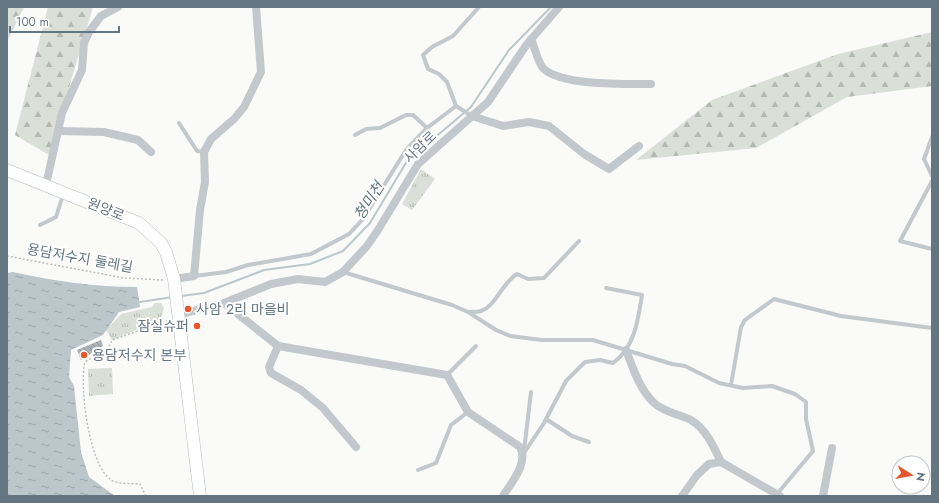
<svg xmlns="http://www.w3.org/2000/svg" width="939" height="503" font-family="Jost,'Noto Sans KR',sans-serif">
<style>
.grass{fill:url(#grass-tufts)}
.forest{fill:url(#forest-firs)}
.water{fill:url(#water-ripples)}
.lines{fill:none;stroke-linecap:round;stroke-linejoin:round}
.stream{stroke:#bbc7cb;stroke-width:2}
.building{fill:url(#building-back-hatch)}
.secondary-casing{stroke:#b3babf;stroke-width:13}
.path{stroke:#bbbfc2;stroke-width:1.5;stroke-dasharray:2 2;stroke-linecap:butt}
.lane{stroke:#c3c8cc;stroke-width:4}
.street{stroke:#c3c8cc;stroke-width:8}
.secondary{stroke:#fff;stroke-width:12}
.poi-dot{fill:#e4572e;stroke:#fff;stroke-width:1.5}
.labels{text-anchor:middle;stroke-width:4;stroke-linejoin:round;paint-order:stroke}
.street-label{font-size:14px;fill:#657683;stroke:#fff}
.poi-label{font-size:14px;fill:#657683;stroke:#fff;text-anchor:start}
.water-label{font-size:15px;font-style:italic;fill:#60757c;stroke:#fff}
</style>
<defs>
<pattern id="grass-tufts" width="24" height="20" patternUnits="userSpaceOnUse"><rect width="24" height="20" fill="#dadfd7"/><path d="M3 7l-1-3M5 7V3M7 7l1-3M15 17l-1-3M17 17v-4M19 17l1-3" fill="none" stroke="#b4b9b4"/></pattern>
<pattern id="forest-firs" width="22" height="20" patternUnits="userSpaceOnUse"><rect width="22" height="20" fill="#dadfd7"/><path d="M5 1l3.5 6h-7zM16 11l3.5 6h-7z" fill="#b4b9b4"/></pattern>
<pattern id="water-ripples" width="26" height="14" patternUnits="userSpaceOnUse"><rect width="26" height="14" fill="#bbc7cb"/><path d="M2 4q2-2 4 0t4 0M15 11q2-2 4 0t4 0" fill="none" stroke="#9ca6aa"/></pattern>
<pattern id="building-back-hatch" width="6" height="6" patternUnits="userSpaceOnUse"><rect width="6" height="6" fill="#aab3b9"/><path d="M-1 5l2 2M0 0l6 6M5-1l2 2" fill="none" stroke="#8e969c"/></pattern>
</defs>
<rect width="100%" height="100%" fill="#fafaf8"/>
<g class="grass">
<polygon points="421,169 435,179 412,210 402,204"/>
<polygon points="155,303 161,303 164,308 160,320 112,340 106,330 121,314 152,307"/>
<polygon points="112,368 113,394 89,396 88,369"/>
</g>
<g class="forest">
<polygon points="7,7 24,7 7,42"/>
<polygon points="48,7 93,7 49,155 15,135"/>
<polygon points="932,32 932,86 847,97 756,148 636,160 712,100 838,54"/>
</g>
<path class="water" d="M13,272C54,281 95,287 137,287L140,307L119,312L103,335L71,350L69,377L74,386L81,452L89,477L115,496H7V273Z"/>
<g class="lines">
<g class="stream">
<polyline points="181,296 204,293 264,270 310,264 343,251 370,223 407,161 471,107 509,50 551,7"/>
<polyline points="140,302 173,297"/>
</g>
</g>
<polygon class="building" points="101,340 103,346 81,360 77,350"/>
<g class="lines">
<g class="secondary-casing">
<polyline id="secondary" points="7,170 139,223 161,243 166,252 174,279 200,496"/>
</g>
<g class="path">
<polyline points="7,256 124,278 164,280"/>
<path d="M146,496L140,484C131,483 117,485 110,479C89,464 79,386 85,362L109,347L112,340L170,320"/>
</g>
<g class="lane">
<polyline points="472,116 456,106 447,82 439,74 428,69 423,55 432,47 453,36 479,7"/>
<polyline points="179,123 197,151 204,152"/>
<polyline points="355,135 366,129 380,128 406,115 413,115 427,128"/>
<polyline points="932,137 924,159 932,176"/>
<polyline points="932,181 900,241 932,249"/>
<polyline points="40,225 56,217 63,195"/>
<polyline points="343,272 452,305 468,312 496,330 510,336 542,340 593,340 672,364 685,366 719,383 743,388 772,386 795,394 806,402 806,419 813,451 777,494"/>
<polyline points="194,276 226,272 248,265 311,254 349,234 363,219 406,150 427,128 456,106"/>
<path d="M468,312C472,312 478,312 481,311C496,306 502,283 517,274L528,279L544,278L579,241"/>
<polyline points="447,375 476,346"/>
<polyline points="731,385 741,327 745,320 774,299 841,316 932,328"/>
<polyline points="546,419 572,436 589,442"/>
<polyline points="524,451 531,392"/>
<path d="M524,453L544,423L566,381L585,362L600,360L613,363C635,347 638,320 642,295L606,288"/>
<polyline points="418,470 436,463 451,425 468,412"/>
</g>
<g class="street">
<path d="M531,39C535,47 537,61 543,68C560,86 626,84 651,84"/>
<polyline points="472,116 503,126 529,122 549,126 584,154 609,169 639,146"/>
<polyline points="60,131 104,132 138,140 151,152"/>
<polyline points="46,185 62,113 82,70 84,43 89,32 101,16 118,7"/>
<polyline points="174,279 194,276 200,210 205,182 204,152 211,139 234,119 244,107 261,72 256,7"/>
<path d="M224,303L278,346L447,375L468,412L520,447C529,463 511,483 503,496"/>
<polyline points="178,315 224,303 271,284 298,279 325,282 343,272 367,246 378,230 418,164 488,102 527,44 559,7"/>
<polyline points="278,346 269,367 271,373 301,390 323,408 356,447"/>
<path d="M626,350C633,368 639,388 653,402C663,412 679,414 691,420C706,429 714,447 721,462"/>
<polyline points="682,496 697,475 709,464 721,462 780,496"/>
<polyline points="823,496 832,448"/>
</g>
<use href="#secondary" class="secondary"/>
</g>
<g class="poi-dot">
<circle cx="188" cy="309" r="4"/>
<circle cx="197" cy="326" r="4"/>
<circle cx="84" cy="355" r="4"/>
</g>
<g class="labels">
<g class="street-label">
<text transform="translate(420 147) rotate(-44)" y="5">사암로</text>
<text transform="translate(106 209) rotate(22)" y="5">원양로</text>
<text transform="translate(80 258) rotate(10)" y="5">용담저수지 둘레길</text>
</g>
<g class="poi-label">
<text x="196" y="314">사암 2리 마을비</text>
<text x="189" y="331" text-anchor="end">잠실슈퍼</text>
<text x="92" y="360">용담저수지 본부</text>
</g>
<g class="water-label">
<text transform="translate(369 201) rotate(-57)" y="5">청미천</text>
</g>
</g>
<rect width="939" height="503" fill="none" stroke="#657683" stroke-width="16"/>
<g transform="translate(911 475) rotate(101)"><circle r="19" fill="#ffffff" stroke="#c1c8cd"/>
<path d="M0-3L7 15L0 10L-7 15Z" fill="#e4572e"/>
<text y="-6" font-size="11" font-weight="bold" text-anchor="middle" fill="#657683">N</text>
</g>
<path d="M10 26v6h109v-6" fill="none" stroke="#657683" stroke-width="2"/>
<text x="16" y="26" font-size="12" fill="#657683" stroke="#ffffff" stroke-width="3" paint-order="stroke">100 m</text>
</svg>
